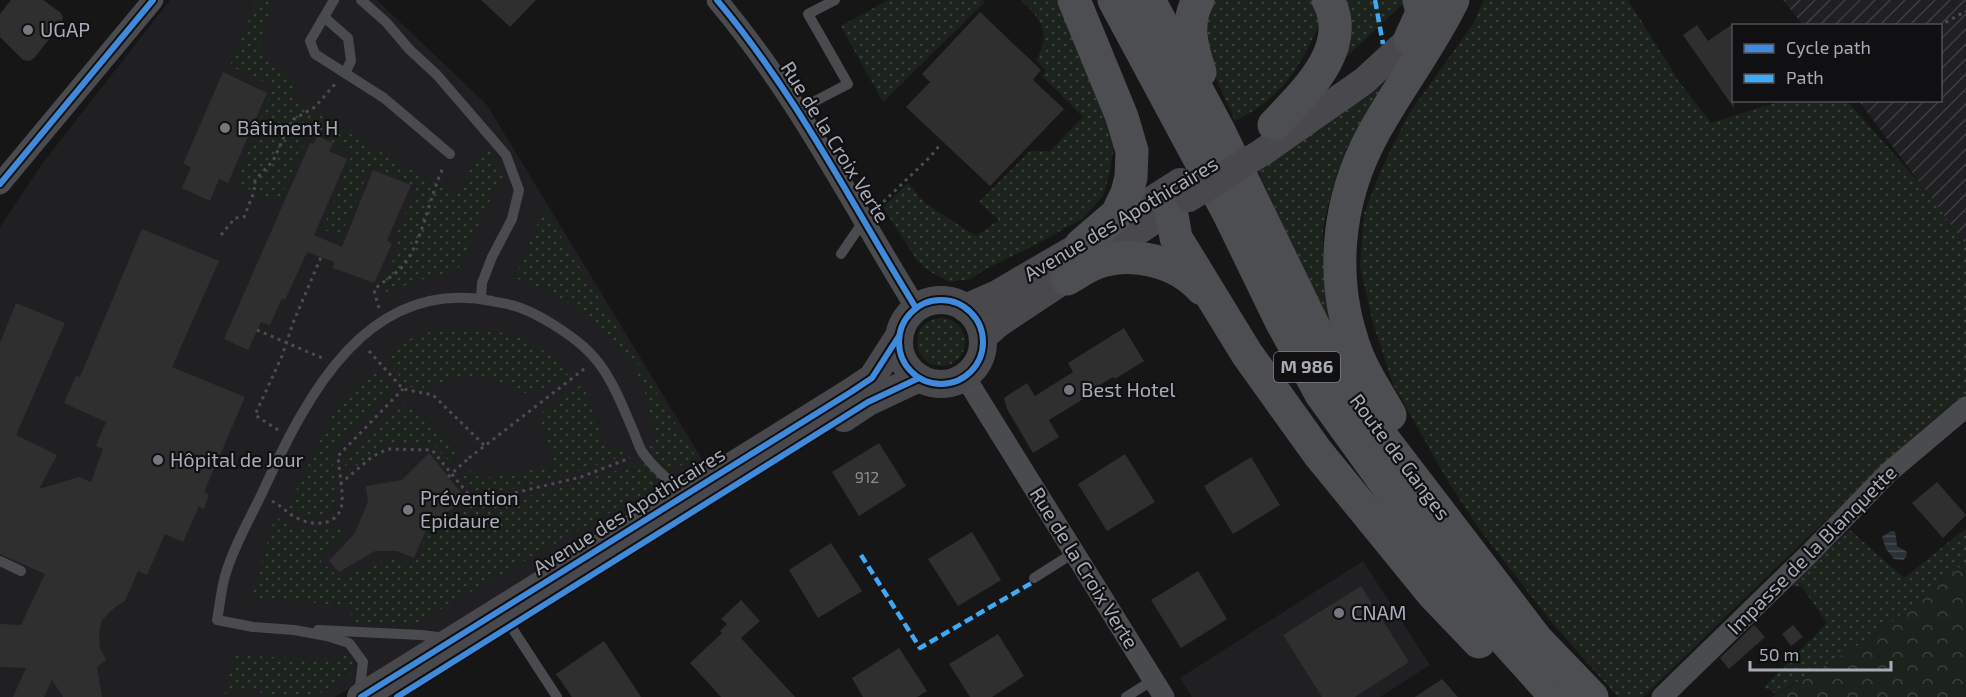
<svg xmlns="http://www.w3.org/2000/svg" width="1966" height="697" font-family="'Exo 2',sans-serif">
<style>
.built{fill:#202022}
.industrial{fill:url(#industrial-furrows)}
.grass{fill:url(#grass-dots)}
.forest{fill:url(#forest-crowns)}
.water{fill:url(#water-rules)}
.building{fill:#2f2f30}
.lines{fill:none;stroke-linecap:round;stroke-linejoin:round}
.path{stroke:#4c4d50;stroke-width:3;stroke-dasharray:3 4.5;stroke-linecap:butt}
.lane{stroke:#4a4b4f;stroke-width:10}
.street{stroke:#4a4b4f;stroke-width:21}
.secondary{stroke:#49494d;stroke-width:28}
.primary{stroke:#4c4e51;stroke-width:33}
.path-bridge{stroke:#4c4d50;stroke-width:3;stroke-dasharray:3 4.5;stroke-linecap:butt}
.secondary-bridge{stroke:#49494d;stroke-width:28}
.quiet{stroke:#3fa9f5;stroke-width:4.5;stroke-dasharray:9 4.5;stroke-linecap:butt}
.cycleway-casing{stroke:#101012;stroke-width:10}
.cycleway{stroke:#408adc;stroke-width:6}
.poi-dot{fill:#75787e;stroke:#101012;stroke-width:2}
.labels{text-anchor:middle;stroke-width:4.5;stroke-linejoin:round;paint-order:stroke}
.number-label{font-size:16px;fill:#8a8d94}
.shield{fill:#101012;stroke:#7a7d85;stroke-width:1.5}
.shield-label{font-size:18px;font-weight:bold;fill:#a8acb6}
.poi-label{font-size:20px;fill:#a8acb6;stroke:#101012;text-anchor:start}
.street-label{font-size:20px;fill:#a8acb6;stroke:#101012}
</style>
<defs>
<pattern id="industrial-furrows" width="10" height="10" patternUnits="userSpaceOnUse" patternTransform="scale(1.5)"><rect width="10" height="10" fill="#202022"/><path d="M-1 1l2-2M0 10L10 0M9 11l2-2" fill="none" stroke="#3e3e40"/></pattern>
<pattern id="grass-dots" width="8" height="8" patternUnits="userSpaceOnUse" patternTransform="scale(1.5)"><rect width="8" height="8" fill="#1c231d"/><path d="M2 2h.1M6 6h.1" fill="none" stroke="#3a403c" stroke-width="1.8" stroke-linecap="round"/></pattern>
<pattern id="forest-crowns" width="20" height="18" patternUnits="userSpaceOnUse" patternTransform="scale(1.5)"><rect width="20" height="18" fill="#1c231d"/><path d="M2 6a3 3 0 1 1 6 0M12 15a3 3 0 1 1 6 0" fill="none" stroke="#3a403c"/></pattern>
<pattern id="water-rules" width="6" height="5" patternUnits="userSpaceOnUse" patternTransform="scale(1.5)"><rect width="6" height="5" fill="#2a3137"/><path d="M0 2.5h6" fill="none" stroke="#464c52"/></pattern>
</defs>
<rect width="100%" height="100%" fill="#161616"/>
<g class="built">
<polygon points="170,0 377,0 487,105 705,464 398,660 335,697 0,697 0,227 42,164"/>
<polygon points="1363,561 1430,665 1380,697 1192,697 1180,678"/>
</g>
<polygon class="industrial" points="1783,0 1966,0 1966,245 1859,101 1940,100 1940,26 1803,25"/>
<g class="grass">
<polygon points="257,0 275,0 260,43 262,56 299,85 293,99 424,178 457,194 480,151 490,151 504,179 497,185 457,271 430,277 386,292 386,275 400,245 394,240 417,187 371,166 340,237 323,229 353,152 309,132 279,202 236,184 273,86 230,66"/>
<polygon points="888,0 983,0 985,2 883,102 841,26"/>
<path d="M1021,0H1057L1102,109L1114,144L1110,173L1103,196L1082,219L1029,248L991,266L970,279L950,282L927,270L916,259L883,207L908,183L926,204L976,236L999,220L979,202L1030,151H1050L1083,117L1042,76L1046,71L1036,60C1052,33 1041,19 1021,0Z"/>
<path d="M1214,0H1312C1326,18 1318,28 1309,46C1289,84 1273,101 1235,121L1205,54L1200,28Z"/>
<polygon points="1342,0 1406,0 1406,1 1344,59"/>
<polygon points="1484,0 1628,0 1680,83 1711,123 1782,101 1847,101 1924,188 1966,245 1966,397 1932,421 1881,466 1643,697 1618,697 1553,624 1480,530 1449,483 1393,384 1373,323 1360,266 1364,213 1381,170 1408,115 1473,24"/>
<path d="M1388,81C1379,108 1356,126 1345,152C1337,172 1325,210 1323,232C1320,266 1335,320 1341,355L1257,168Z"/>
<path d="M544,209L696,457L667,473L648,447L656,445C653,422 648,395 637,373C613,327 563,294 515,278Z"/>
<circle cx="941" cy="342" r="24"/>
<path d="M436,330L510,333L552,355L571,373L530,395C509,386 482,372 458,377C450,378 443,384 436,386C428,389 417,387 408,387L384,356L407,340Z"/>
<path d="M372,370L393,387L332,452C335,490 346,538 288,507L336,408Z"/>
<path d="M581,385L586,392L605,446L626,450L627,455C579,470 529,490 478,493L463,477L470,471L481,479L551,467L553,462L539,414Z"/>
<path d="M401,404C431,418 438,426 458,452L449,461L434,445L386,443L347,473L344,459Z"/>
<path d="M643,463L664,482L412,625L356,624L347,606L251,597L275,517C287,523 299,529 313,530C330,530 326,522 346,532L319,559L340,579L392,557L399,562L415,563L430,528L470,506L498,505Z"/>
<polygon points="1966,528 1966,562 1877,634 1776,694 1764,687 1827,623 1802,587 1789,585 1850,530 1904,578"/>
<polygon points="234,655 331,660 346,655 353,663 353,673 314,697 266,697 263,693 240,690 225,694"/>
</g>
<polygon class="forest" points="1966,562 1966,697 1772,697 1877,634"/>
<polygon class="water" points="1891,531 1895,531 1897,546 1907,552 1906,557 1903,560 1894,559 1886,549 1882,537"/>
<g class="building">
<polygon points="11,0 43,0 61,13 63,17 62,23 35,57 30,61 23,60 0,37 0,14"/>
<polygon points="481,0 536,0 510,27"/>
<polygon points="980,12 1041,70 1033,80 1064,109 990,186 906,107 930,82 922,74"/>
<polygon points="1734,23 1734,108 1683,35 1697,25 1708,41"/>
<polygon points="223,72 267,93 228,183 219,179 210,201 182,188 191,167 183,164"/>
<polygon points="317,136 333,143 329,151 347,159 314,235 342,247 373,170 411,185 387,240 392,244 374,283 333,268 334,262 307,252 285,300 282,298 270,325 261,322 248,350 224,339 310,143 314,144"/>
<polygon points="142,229 219,261 172,367 245,397 204,492 209,495 204,509 199,506 183,542 165,534 147,575 138,571 125,601 114,608 102,620 99,633 100,648 106,660 97,667 102,697 63,697 52,680 44,697 13,697 26,668 0,667 0,624 21,625 45,574 0,554 0,343 16,303 65,323 16,435 57,455 39,489 79,477 91,482 103,449 96,446 106,422 64,403 76,376 80,377"/>
<polygon points="1124,328 1144,361 1115,379 1113,377 1087,393 1088,396 1049,420 1059,437 1033,453 1007,409 1004,398 1027,383 1035,396 1073,372 1068,363"/>
<polygon points="879,443 906,486 859,516 832,472"/>
<polygon points="429,453 467,500 429,523 414,558 397,551 375,551 339,572 329,561 355,533 368,502 366,486 402,480"/>
<polygon points="1125,454 1155,502 1107,531 1078,484"/>
<polygon points="1251,457 1280,505 1233,534 1204,486"/>
<polygon points="1937,482 1966,515 1943,538 1912,503"/>
<polygon points="972,532 1001,580 958,606 928,559"/>
<polygon points="831,543 862,591 818,618 789,570"/>
<polygon points="1198,571 1227,619 1181,648 1151,600"/>
<polygon points="1361,586 1409,662 1355,697 1322,697 1283,635"/>
<polygon points="741,600 760,621 741,638 795,697 721,697 690,663 722,633 720,631 727,624 721,619"/>
<polygon points="1754,625 1765,637 1729,669 1720,658"/>
<polygon points="1793,625 1803,637 1791,646 1782,634"/>
<polygon points="998,634 1024,676 992,697 970,697 949,664"/>
<polygon points="604,641 620,665 641,697 572,697 556,674"/>
<polygon points="899,648 927,691 917,697 863,697 852,678"/>
<polygon points="1442,679 1458,697 1415,697"/>
</g>
<g class="lines">
<g class="path">
<polyline points="1939,26 1966,11"/>
<polyline points="878,207 929,158 940,145"/>
<polyline points="221,235 235,218 244,217 254,192 255,180 273,161 283,139 286,128 294,119 315,107 336,83"/>
<path d="M379,308L374,290C383,281 395,275 403,266C424,239 429,196 444,166"/>
<polyline points="257,330 322,358"/>
<polyline points="369,351 403,389 433,395 485,446"/>
<polyline points="278,430 255,415 282,356 293,323 321,257"/>
<polyline points="469,458 584,369"/>
<polyline points="340,484 373,456 388,449 432,450 469,495 476,499 485,500 581,477 630,458"/>
<path d="M272,501C282,506 289,515 299,519C315,527 340,525 342,503C343,488 339,471 338,456L403,389"/>
</g>
<g class="lane">
<polyline points="334,0 310,41 315,54 384,98 450,154"/>
<polyline points="361,0 386,22 409,49 437,75 506,155 519,190 512,219 492,257 482,283 481,299"/>
<polyline points="324,17 348,38 351,61 345,73"/>
<polyline points="798,110 848,84 808,14 835,0"/>
<polyline points="841,254 865,219"/>
<polyline points="0,561 21,571"/>
<polyline points="1034,578 1075,552"/>
<polyline points="510,625 557,697"/>
<polyline points="318,630 421,635 446,638"/>
<path d="M356,691L360,686L363,662L349,643L327,636L294,630L253,627L217,620C220,605 221,590 225,576C234,545 251,517 264,489C307,395 368,276 492,301C500,303 510,304 518,307C539,314 568,333 584,347C608,368 620,400 632,428C636,436 638,446 643,453C654,469 671,482 685,495"/>
<polyline points="1126,697 1153,680"/>
</g>
<g class="street">
<path d="M717,0C797,95 851,203 916,308"/>
<polyline points="0,184 153,0"/>
<polyline points="965,377 1164,697"/>
<polyline points="1662,697 1810,553 1889,472 1966,407"/>
</g>
<g class="secondary">
<polyline points="1264,151 1364,81 1427,23"/>
<circle cx="941" cy="342" r="42"/>
<polyline points="965,308 997,294 1081,245 1180,182"/>
<polyline points="983,337 999,323 1165,213"/>
<polyline points="844,418 868,402 919,378"/>
<polyline points="361,697 851,392 872,378 899,336"/>
</g>
<g class="primary">
<polyline points="1074,0 1122,117 1132,151 1131,177 1127,193 1117,214 1081,245"/>
<polyline points="1114,0 1229,214 1281,321 1321,394 1474,606 1556,697"/>
<polyline points="1149,0 1218,129 1331,362 1385,441 1489,577 1537,640 1592,697"/>
<path d="M1198,0C1185,24 1192,48 1200,72"/>
<polyline points="1410,39 1422,13 1419,0"/>
<path d="M1274,125C1304,93 1354,48 1328,0"/>
<polyline points="1171,209 1176,238 1247,354 1318,453 1433,594 1479,642"/>
<path d="M1067,279C1076,274 1086,267 1096,263C1132,250 1177,261 1202,289"/>
<path d="M1390,415C1379,395 1365,375 1357,354C1329,282 1336,202 1373,134C1398,88 1430,47 1453,0"/>
</g>
<polyline class="path-bridge" points="448,477 469,458"/>
<polyline class="secondary-bridge" points="1189,198 1264,151"/>
<g class="quiet">
<polyline points="1375,0 1383,44"/>
<polyline points="861,555 920,648 1035,581"/>
</g>
<g class="cycleway-casing">
<g id="cycleway">
<path d="M717,0C797,95 851,203 916,308"/>
<polyline points="0,184 153,0"/>
<circle cx="941" cy="342" r="42"/>
<polyline points="361,697 851,392 872,378 899,336"/>
<polyline points="397,697 868,402 919,378"/>
</g>
</g>
<use href="#cycleway" class="cycleway"/>
</g>
<g class="poi-dot">
<circle cx="28" cy="30" r="6"/>
<circle cx="225" cy="128" r="6"/>
<circle cx="1069" cy="390" r="6"/>
<circle cx="158" cy="460" r="6"/>
<circle cx="408" cy="510" r="6"/>
<circle cx="1339" cy="613" r="6"/>
</g>
<g class="labels">
<g class="number-label">
<text x="867" y="483">912</text>
</g>
<rect class="shield" x="1274" y="352" width="66" height="30" rx="4.5"/>
<g class="shield-label">
<text x="1307" y="373">M 986</text>
</g>
<g class="poi-label">
<text x="40" y="37">UGAP</text>
<text x="237" y="135">Bâtiment H</text>
<text x="1081" y="397">Best Hotel</text>
<text x="170" y="467">Hôpital de Jour</text>
<text x="420" y="505">Prévention<tspan x="420" dy="23">Epidaure</tspan></text>
<text x="1351" y="620">CNAM</text>
</g>
<g class="street-label">
<text transform="translate(835 142) rotate(58)" y="7">Rue de la Croix Verte</text>
<text transform="translate(1121 219) rotate(-31)" y="7">Avenue des Apothicaires</text>
<text transform="translate(1400 457) rotate(53)" y="7">Route de Ganges</text>
<text transform="translate(629 511) rotate(-32)" y="7">Avenue des Apothicaires</text>
<text transform="translate(1812 550) rotate(-45)" y="7">Impasse de la Blanquette</text>
<text transform="translate(1084 568) rotate(58)" y="7">Rue de la Croix Verte</text>
</g>
</g>
<rect x="1732" y="24" width="210" height="78" fill="#101012" stroke="#4d4e54" stroke-width="1.5"/>
<rect x="1744" y="44" width="30" height="9" fill="#408adc" stroke="#4d4e54" stroke-width="1.5"/>
<text x="1786" y="54" font-size="18" fill="#a8acb6">Cycle path</text>
<rect x="1744" y="74" width="30" height="9" fill="#3fa9f5" stroke="#4d4e54" stroke-width="1.5"/>
<text x="1786" y="84" font-size="18" fill="#a8acb6">Path</text>
<path d="M1750 661v9h141v-9" fill="none" stroke="#a8acb6" stroke-width="3"/>
<text x="1759" y="661" font-size="18" fill="#a8acb6" stroke="#101012" stroke-width="4.5" paint-order="stroke">50 m</text>
</svg>
